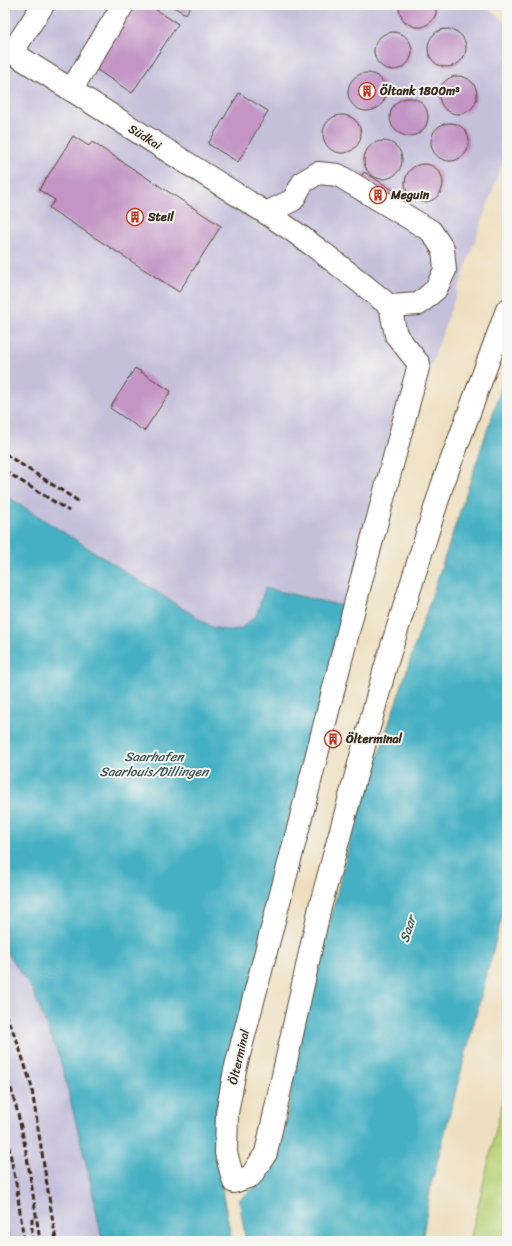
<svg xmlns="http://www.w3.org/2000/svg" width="512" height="1246" font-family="Sriracha,sans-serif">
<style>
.industrial{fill:#c5c0da}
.green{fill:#b8d277;stroke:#7a7e4a}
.water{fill:#45b0c3;stroke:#406d70}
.building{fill:#c394c5}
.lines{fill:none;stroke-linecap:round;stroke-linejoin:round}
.minor-casing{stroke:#564536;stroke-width:24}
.minor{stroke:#fff;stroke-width:22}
.rail{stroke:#3b2a1e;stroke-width:3;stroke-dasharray:6 3;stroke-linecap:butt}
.labels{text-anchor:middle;stroke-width:4;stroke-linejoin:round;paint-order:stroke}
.poi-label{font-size:12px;font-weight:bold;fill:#3b2a1e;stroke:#f6f6f2;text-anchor:start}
.street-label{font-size:12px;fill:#3b2a1e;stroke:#f6f6f2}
.water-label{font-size:13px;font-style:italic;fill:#3e5958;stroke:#f6f6f2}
</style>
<rect width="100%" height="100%" fill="#f6f6f2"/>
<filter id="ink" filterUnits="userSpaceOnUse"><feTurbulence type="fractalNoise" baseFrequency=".025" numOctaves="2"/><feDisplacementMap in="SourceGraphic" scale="8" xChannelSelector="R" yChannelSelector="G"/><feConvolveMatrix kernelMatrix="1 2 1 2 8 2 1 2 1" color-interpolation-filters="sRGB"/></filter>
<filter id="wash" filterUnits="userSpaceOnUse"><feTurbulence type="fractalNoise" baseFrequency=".012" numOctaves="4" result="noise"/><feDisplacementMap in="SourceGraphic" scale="16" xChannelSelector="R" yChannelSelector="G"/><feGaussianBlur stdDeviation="0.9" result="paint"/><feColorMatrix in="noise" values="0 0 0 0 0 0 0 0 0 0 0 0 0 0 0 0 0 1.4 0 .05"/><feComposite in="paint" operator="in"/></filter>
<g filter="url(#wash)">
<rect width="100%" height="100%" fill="#eedfc0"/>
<polygon class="industrial" points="5,5 483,5 507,23 507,149 347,607 154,1241 5,1241"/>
<polygon class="green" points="507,1082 507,1241 470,1241"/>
<g class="water">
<polygon points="507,371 507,898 431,1185 422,1241 246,1241 239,1200 257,1185 272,1163 285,1127 301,1036 351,837"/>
<polygon points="5,495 212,627 225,630 240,629 256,616 265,588 347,607 218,1134 223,1195 232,1241 102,1241 89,1175 60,1059 32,989 5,950"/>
</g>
<g id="blocks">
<g class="building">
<polygon points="5,5 12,5 8,12 5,10"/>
<polygon points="135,5 149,5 178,24 132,93 94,68"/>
<polygon points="170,5 191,5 186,14"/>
<polygon points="399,5 436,5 436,14 433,20 428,24 422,27 415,27 404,22 399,11"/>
<circle cx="447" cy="48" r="19"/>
<circle cx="393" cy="51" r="19"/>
<circle cx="367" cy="92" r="19"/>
<circle cx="458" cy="95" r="19"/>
<polygon points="239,93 268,111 238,162 208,144"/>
<circle cx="409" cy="117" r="19"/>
<circle cx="342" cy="134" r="19"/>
<circle cx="450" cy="142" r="19"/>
<polygon points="73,136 89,146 92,142 221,226 179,292 49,208 55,200 39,190"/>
<circle cx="383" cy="160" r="19"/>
<circle cx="424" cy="183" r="19"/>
<polygon points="364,172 406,198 393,218 351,192"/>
<polygon points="135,368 171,391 144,431 110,408"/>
<polygon points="331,731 340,734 335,748 326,745"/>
</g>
</g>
</g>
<g filter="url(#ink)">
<use href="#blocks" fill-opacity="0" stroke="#564536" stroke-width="1"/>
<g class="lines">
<g class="minor-casing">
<g id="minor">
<path d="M5,48L266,213C310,241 350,274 390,306L419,304L436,289L445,270L443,249L431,231L338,175L318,173L303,182L293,200L266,213"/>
<polyline points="12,52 43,5"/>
<polyline points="71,90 123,5"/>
<polyline points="390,306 396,335 419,364 360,585 299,825 235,1070 227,1113 226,1153 234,1182 251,1176 266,1153 320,907 386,665 442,486 507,310"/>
</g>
</g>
<use href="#minor" class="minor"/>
<g class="rail">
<polyline points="5,454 78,501"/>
<polyline points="5,471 69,511"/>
<polyline points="5,1014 16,1038 31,1084 56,1241"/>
<path d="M5,1071C25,1126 31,1184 40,1241"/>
<polyline points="5,1128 16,1183 24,1241"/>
<polyline points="32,1218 32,1241"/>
</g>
</g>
</g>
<defs>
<g id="building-ring" transform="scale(0.9)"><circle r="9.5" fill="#f6f6f2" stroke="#c8321e" stroke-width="1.5"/><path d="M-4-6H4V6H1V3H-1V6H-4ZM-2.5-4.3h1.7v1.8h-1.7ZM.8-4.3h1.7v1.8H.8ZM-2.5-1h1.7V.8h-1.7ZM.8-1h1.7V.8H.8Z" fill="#c8321e"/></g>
</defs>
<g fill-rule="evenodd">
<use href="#building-ring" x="367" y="91"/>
<use href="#building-ring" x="378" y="195"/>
<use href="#building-ring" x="135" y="217"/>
<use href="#building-ring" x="333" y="739"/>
</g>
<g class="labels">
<g class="poi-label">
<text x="380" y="95">Öltank 1800m³</text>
<text x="391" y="199">Meguin</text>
<text x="148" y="221">Steil</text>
<text x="346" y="743">Ölterminal</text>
</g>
<g class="street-label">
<text transform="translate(145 137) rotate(32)" y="4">Südkai</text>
<text transform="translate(239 1057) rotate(-77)" y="4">Ölterminal</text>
</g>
<g class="water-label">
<text x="154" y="761">Saarhafen<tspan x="154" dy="15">Saarlouis/Dillingen</tspan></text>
<text transform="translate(407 929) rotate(-72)" y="5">Saar</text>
</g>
</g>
<rect width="512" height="1246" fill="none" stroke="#f6f6f2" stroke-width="20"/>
</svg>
